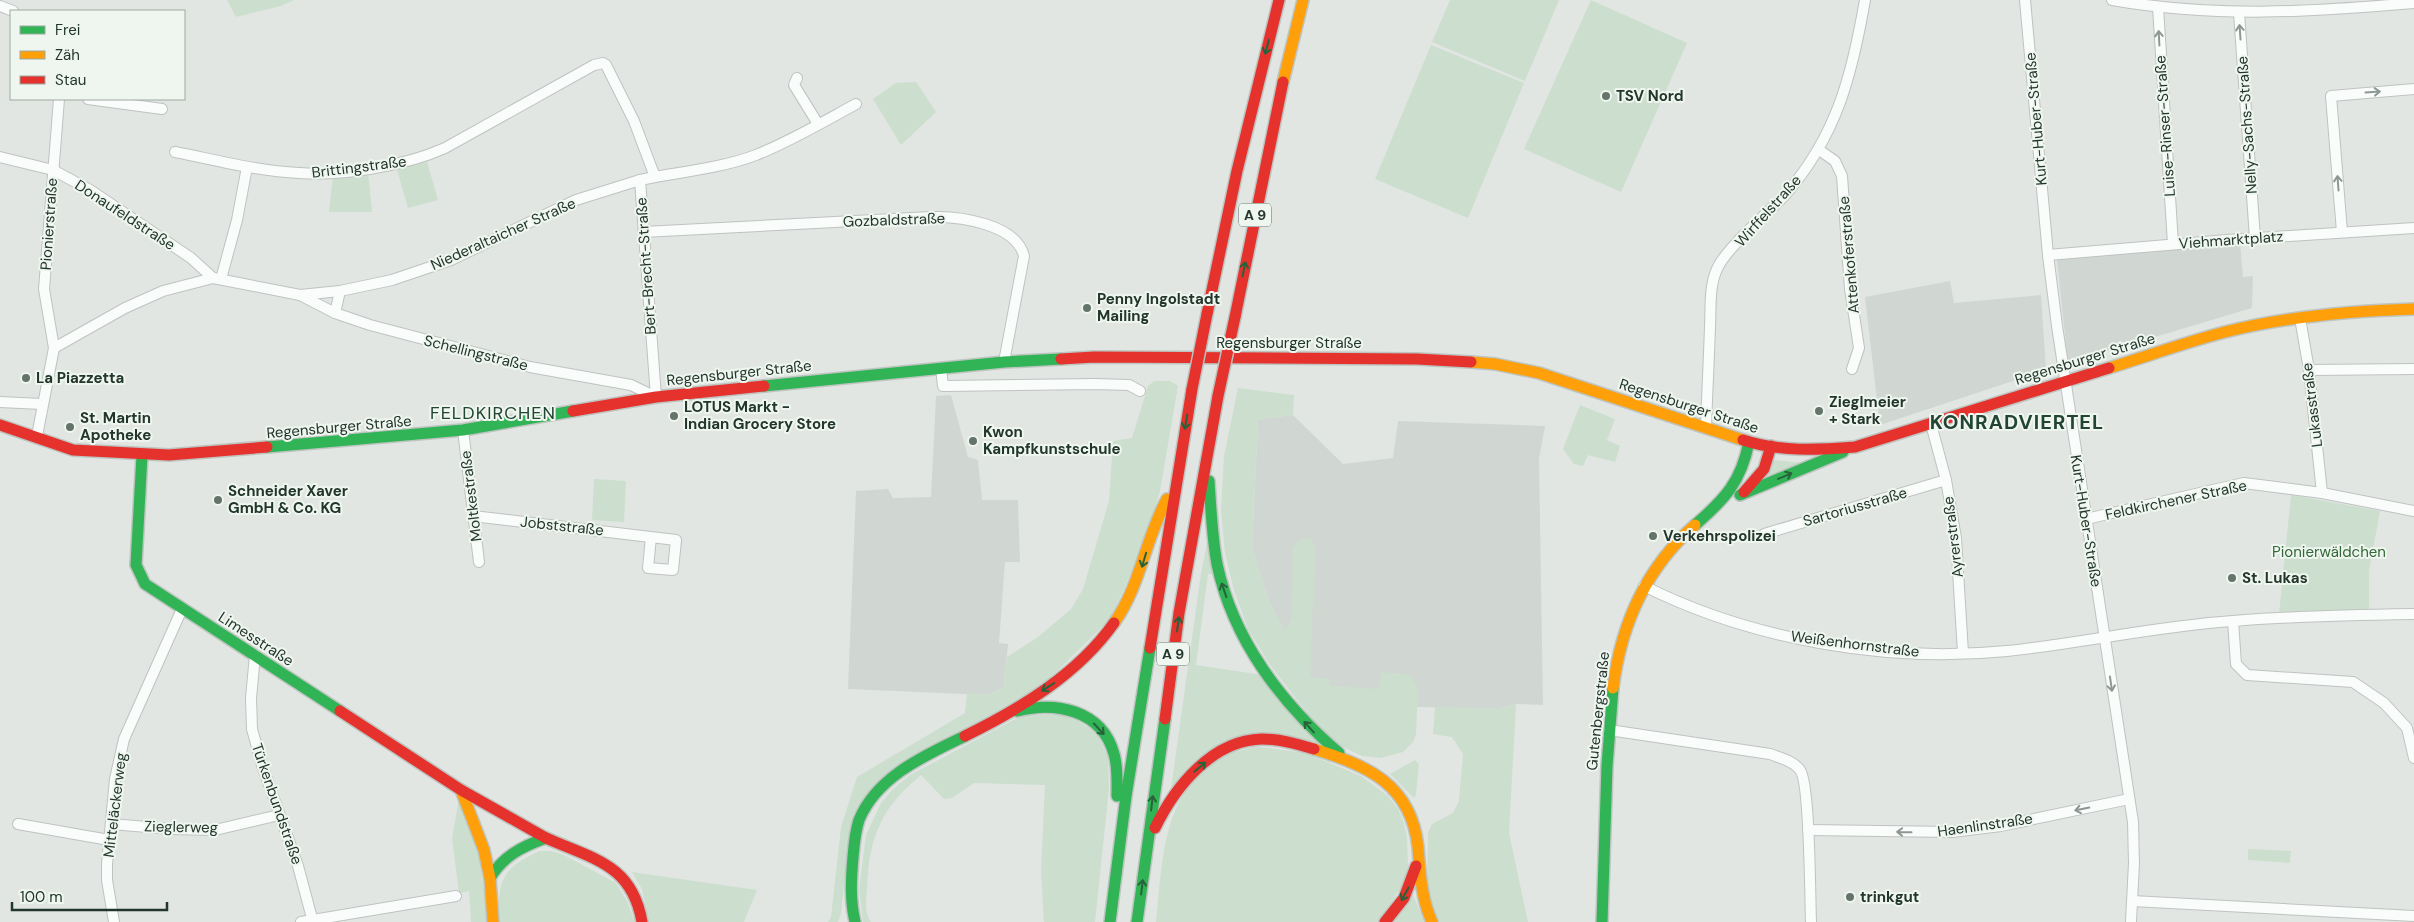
<svg xmlns="http://www.w3.org/2000/svg" width="2414" height="922" font-family="'DM Sans',sans-serif">
<style>
.built{fill:#d0d7d2}
.green{fill:#ccdecd}
.lines{fill:none;stroke-linecap:round;stroke-linejoin:round}
.street-casing{stroke:#bec3c0;stroke-width:12}
.fast-casing{stroke:#bec4c0;stroke-width:14}
.slow-casing{stroke:#bec4c0;stroke-width:14}
.jam-casing{stroke:#bec4c0;stroke-width:14}
.street{stroke:#fafbfb;stroke-width:10}
.fast{stroke:#30b455;stroke-width:11}
.slow{stroke:#ff9f0a;stroke-width:11}
.jam{stroke:#e5322d;stroke-width:11}
.jam-bridge-casing{stroke:#bcc3be;stroke-width:14;stroke-linecap:butt}
.jam-bridge{stroke:#e5322d;stroke-width:11}
.oneway{stroke:#8e9893}
.oneway2{stroke:#27623a}
.poi-dot{fill:#65746b;stroke:#eff6f0;stroke-width:2}
.labels{text-anchor:middle;stroke-width:4;stroke-linejoin:round;paint-order:stroke}
.shield{fill:#eff6f0;stroke:#607066;stroke-width:1}
.shield-label{font-size:14px;font-weight:bold;fill:#22362b}
.poi-label{font-size:15px;font-weight:bold;fill:#22362b;stroke:#eff6f0;text-anchor:start}
.street-label{font-size:15px;fill:#22362b;stroke:#eff6f0}
.park-label{font-size:15px;fill:#326837;stroke:#eff6f0}
.quarter-label{font-size:18px;letter-spacing:1px;fill:#214532;stroke:#eff6f0}
.district-label{font-size:20px;font-weight:bold;letter-spacing:1px;fill:#214532;stroke:#eff6f0}
</style>
<rect width="100%" height="100%" fill="#e1e6e3"/>
<g class="built">
<polygon points="2240,243 2243,277 2253,276 2252,308 2068,363 2057,260"/>
<polygon points="1950,281 1954,303 2041,295 2046,370 1880,425 1865,297"/>
<polygon points="951,395 968,457 978,460 982,500 1018,500 1020,562 1005,562 999,643 1008,644 1004,687 988,695 848,689 856,491 888,489 893,498 931,497 936,396"/>
<polygon points="1293,415 1343,464 1393,458 1398,421 1545,426 1539,459 1543,705 1516,704 1499,709 1417,707 1331,698 1310,684 1268,599 1252,547 1258,419"/>
</g>
<g class="green">
<polygon points="227,0 294,0 281,6 236,17"/>
<polygon points="1450,0 1559,0 1525,81 1432,42"/>
<polygon points="1591,0 1687,43 1621,192 1524,149"/>
<polygon points="1431,45 1524,83 1468,218 1375,179"/>
<polygon points="916,82 936,112 901,145 873,99 896,83"/>
<polygon points="427,162 438,200 408,208 397,170"/>
<polygon points="368,172 372,212 329,212 333,176"/>
<polygon points="1154,381 1170,381 1178,386 1160,491 1149,533 1111,618 1043,685 889,773 849,835 841,914 838,922 828,922 831,917 841,827 857,777 965,713 967,693 988,695 1004,687 1007,657 1038,637 1071,609 1083,589 1109,501 1113,441 1132,438 1148,386"/>
<path d="M1238,388L1294,395L1293,415L1258,419L1252,547L1268,599L1284,631L1292,619L1293,548C1298,540 1302,537 1311,539L1315,549L1310,677L1330,679V686L1379,689L1381,672L1409,675L1418,687L1416,735L1413,742L1403,752L1380,758L1362,756L1339,745L1326,736L1294,696L1270,665L1248,629L1234,590L1225,553L1221,509L1224,456Z"/>
<polygon points="1580,405 1615,419 1607,440 1620,446 1615,462 1588,455 1583,466 1574,464 1563,449"/>
<polygon points="1773,460 1803,463 1764,480"/>
<polygon points="594,479 626,481 624,522 592,520"/>
<polygon points="2291,495 2380,511 2369,571 2369,610 2279,614"/>
<polygon points="1210,529 1216,574 1208,574 1196,665 1263,675 1320,745 1267,735 1171,789 1201,573"/>
<polygon points="1516,704 1509,833 1528,922 1438,922 1427,890 1428,833 1432,824 1453,813 1459,801 1463,754 1452,737 1433,734 1435,707 1499,709"/>
<path d="M1066,714L1096,732L1108,756L1109,789L1095,922H1044L1041,871L1045,785L974,783L952,798L944,799L921,775C881,808 869,837 867,889C866,900 864,912 871,922H863L859,890L866,835L881,803L893,789L910,775L1021,716Z"/>
<path d="M1253,746L1306,753L1361,776L1388,796L1398,809L1404,823L1407,838L1408,865L1406,879L1379,922H1156C1163,861 1161,789 1224,757C1233,753 1244,750 1253,746Z"/>
<polygon points="1415,760 1419,764 1416,795 1414,798 1390,774"/>
<polygon points="459,799 480,858 488,922 471,922 469,891 459,893 452,838"/>
<polygon points="2248,849 2291,851 2290,863 2248,860"/>
<path d="M540,851H551L564,855L616,883L627,901L635,922H499C497,882 502,867 540,851Z"/>
<polygon points="632,872 757,890 744,922 649,922 642,889"/>
<polygon points="1412,893 1425,922 1393,922"/>
</g>
<g class="lines">
<g class="street-casing">
<g id="street">
<polyline points="2025,0 2048,255 2057,326 2133,822 2134,863 2131,922"/>
<path d="M2112,0C2216,18 2309,12 2414,3"/>
<polyline points="0,6 13,11"/>
<polyline points="2158,7 2173,244"/>
<polyline points="2239,13 2255,238"/>
<polyline points="797,78 794,85 818,124"/>
<polyline points="88,99 162,109"/>
<polyline points="1819,150 1835,161 1842,176 1850,289 1859,348 1852,369"/>
<path d="M175,152C216,160 257,171 299,173C343,176 405,166 445,148L594,65L603,63L606,65L634,121L655,177L640,180L656,397"/>
<polyline points="0,157 53,170 90,190 191,258 213,278"/>
<path d="M655,177C689,171 724,167 756,155C791,141 823,122 856,104"/>
<path d="M643,232L932,217C959,216 1016,224 1024,256L1004,362"/>
<polyline points="2342,232 2331,96 2414,89"/>
<polyline points="2048,255 2227,240 2414,228"/>
<polyline points="221,279 237,220 247,167"/>
<polyline points="300,295 335,313 370,325 530,367 631,385 656,397"/>
<polyline points="335,313 340,291"/>
<polyline points="2300,318 2309,370 2322,493"/>
<polyline points="54,348 125,308 163,291 213,278 300,295 340,291 392,280 451,260 576,200 640,180"/>
<polyline points="941,368 943,386 1095,384 1129,385 1140,391"/>
<polyline points="2309,370 2414,369"/>
<polyline points="0,402 42,404"/>
<polyline points="1931,424 1946,480 1956,538 1963,653"/>
<path d="M1706,428C1707,394 1709,360 1710,326C1711,308 1709,286 1717,269C1726,248 1768,213 1786,194C1837,135 1852,75 1865,0"/>
<polyline points="463,430 479,562"/>
<polyline points="37,436 54,348 44,289 59,99"/>
<polyline points="473,516 676,540 673,570 648,568 651,537"/>
<polyline points="2086,519 2244,483 2322,493 2414,511"/>
<polyline points="1764,534 1946,480"/>
<path d="M1644,586C1752,640 1887,663 2007,651C2083,643 2157,626 2233,621C2293,616 2354,615 2414,614"/>
<polyline points="2233,621 2236,664 2247,675 2353,682 2384,703 2407,728 2414,758"/>
<polyline points="255,655 251,698 252,729 262,765 298,866 313,922"/>
<path d="M1609,730L1770,754C1780,758 1794,761 1800,770C1810,782 1810,899 1811,922"/>
<polyline points="18,824 109,840"/>
<polyline points="111,824 171,829 215,830 279,815"/>
<polyline points="1808,830 1952,832 2001,826 2129,799"/>
<polyline points="2132,901 2414,916"/>
<polyline points="114,922 107,880 107,864 115,779 124,739 182,609"/>
<polyline points="301,922 456,896"/>
</g>
</g>
<g class="fast-casing">
<g id="fast">
<polyline points="764,386 1004,362 1061,359"/>
<polyline points="267,447 463,430 573,411"/>
<polyline points="142,455 136,565 145,584 340,711"/>
<path d="M1209,481C1211,509 1212,537 1217,564C1233,640 1282,704 1339,753"/>
<polyline points="1740,495 1843,452"/>
<path d="M1695,525C1725,499 1741,482 1749,442"/>
<path d="M1017,711C1056,701 1102,710 1114,754C1118,767 1117,782 1117,796"/>
<path d="M490,878C503,856 523,846 546,838"/>
<path d="M855,922C850,900 851,880 853,857C854,845 855,832 859,820C877,776 926,755 965,736"/>
<polyline points="1110,922 1126,796 1150,648"/>
<polyline points="1137,922 1165,719"/>
<polyline points="1602,922 1607,766 1613,688"/>
</g>
</g>
<g class="slow-casing">
<g id="slow">
<polyline points="1283,82 1303,0"/>
<polyline points="1471,362 1495,364 1539,373 1743,440"/>
<path d="M2109,368C2148,356 2186,342 2225,332C2287,316 2351,311 2414,309"/>
<path d="M1114,623C1141,585 1145,539 1167,499"/>
<path d="M1613,688C1621,624 1646,568 1695,525"/>
<path d="M1314,749C1368,766 1411,784 1418,847C1420,873 1421,897 1432,922"/>
<polyline points="461,790 484,850 490,878 493,922"/>
</g>
</g>
<g class="jam-casing">
<g id="jam">
<polyline points="1207,314 1237,171 1279,0"/>
<polyline points="1235,317 1283,82"/>
<polyline points="1061,359 1094,357 1417,359 1471,362"/>
<polyline points="573,411 656,397 764,386"/>
<polyline points="0,425 73,450 169,455 267,447"/>
<path d="M1743,440C1780,452 1817,450 1855,447L2109,368"/>
<polyline points="1744,492 1764,469 1771,446"/>
<polyline points="1150,648 1192,389"/>
<polyline points="340,711 461,790 546,838"/>
<polyline points="1165,719 1179,613 1218,396"/>
<path d="M965,736C1020,709 1078,674 1114,623"/>
<path d="M1155,828C1175,787 1212,740 1262,739C1280,739 1297,744 1314,749"/>
<path d="M546,838C593,859 632,864 642,922"/>
<polyline points="1385,922 1404,898 1416,866"/>
</g>
</g>
<use href="#street" class="street"/>
<use href="#fast" class="fast"/>
<use href="#slow" class="slow"/>
<use href="#jam" class="jam"/>
<g class="jam-bridge-casing">
<g id="jam-bridge">
<polyline points="1192,389 1207,314"/>
<polyline points="1218,396 1235,317"/>
</g>
</g>
<use href="#jam-bridge" class="jam-bridge"/>
</g>
<defs><path id="oneway-shaft" d="M-6 0H5M1.5-3L5.5 0L1.5 3" fill="none" stroke-width="1.6" stroke-linecap="round" stroke-linejoin="round" transform="scale(1.25)"/></defs>
<g class="oneway">
<use href="#oneway-shaft" transform="translate(2240 32) rotate(-94)"/>
<use href="#oneway-shaft" transform="translate(2159 38) rotate(-93)"/>
<use href="#oneway-shaft" transform="translate(2373 92) rotate(-4)"/>
<use href="#oneway-shaft" transform="translate(2338 183) rotate(-94)"/>
<use href="#oneway-shaft" transform="translate(2111 684) rotate(82)"/>
<use href="#oneway-shaft" transform="translate(2082 809) rotate(168)"/>
<use href="#oneway-shaft" transform="translate(1904 832) rotate(-179)"/>
</g>
<g class="oneway2">
<use href="#oneway-shaft" transform="translate(1267 47) rotate(104)"/>
<use href="#oneway-shaft" transform="translate(1244 269) rotate(-79)"/>
<use href="#oneway-shaft" transform="translate(1186 422) rotate(100)"/>
<use href="#oneway-shaft" transform="translate(1785 476) rotate(-23)"/>
<use href="#oneway-shaft" transform="translate(1144 560) rotate(107)"/>
<use href="#oneway-shaft" transform="translate(1224 590) rotate(-109)"/>
<use href="#oneway-shaft" transform="translate(1178 624) rotate(-82)"/>
<use href="#oneway-shaft" transform="translate(1048 687) rotate(148)"/>
<use href="#oneway-shaft" transform="translate(1309 727) rotate(-132)"/>
<use href="#oneway-shaft" transform="translate(1099 729) rotate(47)"/>
<use href="#oneway-shaft" transform="translate(1200 767) rotate(-39)"/>
<use href="#oneway-shaft" transform="translate(1152 803) rotate(-83)"/>
<use href="#oneway-shaft" transform="translate(1142 887) rotate(-83)"/>
<use href="#oneway-shaft" transform="translate(1405 894) rotate(119)"/>
</g>
<g class="poi-dot">
<circle cx="1606" cy="96" r="5"/>
<circle cx="1087" cy="308" r="5"/>
<circle cx="26" cy="378" r="5"/>
<circle cx="1819" cy="411" r="5"/>
<circle cx="674" cy="416" r="5"/>
<circle cx="70" cy="427" r="5"/>
<circle cx="973" cy="441" r="5"/>
<circle cx="218" cy="500" r="5"/>
<circle cx="1653" cy="536" r="5"/>
<circle cx="2232" cy="578" r="5"/>
<circle cx="1850" cy="897" r="5"/>
</g>
<g class="labels">
<g class="shield">
<rect x="1239" y="203.5" width="32" height="23" rx="4"/>
<rect x="1157" y="642.5" width="32" height="23" rx="4"/>
</g>
<g class="shield-label">
<text x="1255" y="220">A 9</text>
<text x="1173" y="659">A 9</text>
</g>
<g class="poi-label">
<text x="1616" y="101">TSV Nord</text>
<text x="1097" y="304">Penny Ingolstadt<tspan x="1097" dy="17">Mailing</tspan></text>
<text x="36" y="383">La Piazzetta</text>
<text x="1829" y="407">Zieglmeier<tspan x="1829" dy="17">+ Stark</tspan></text>
<text x="684" y="412">LOTUS Markt -<tspan x="684" dy="17">Indian Grocery Store</tspan></text>
<text x="80" y="423">St. Martin<tspan x="80" dy="17">Apotheke</tspan></text>
<text x="983" y="437">Kwon<tspan x="983" dy="17">Kampfkunstschule</tspan></text>
<text x="228" y="496">Schneider Xaver<tspan x="228" dy="17">GmbH &amp; Co. KG</tspan></text>
<text x="1663" y="541">Verkehrspolizei</text>
<text x="2242" y="583">St. Lukas</text>
<text x="1860" y="902">trinkgut</text>
</g>
<g class="street-label">
<text transform="translate(2036 119) rotate(-95)" y="5">Kurt-Huber-Straße</text>
<text transform="translate(2247 125) rotate(-94)" y="5">Nelly-Sachs-Straße</text>
<text transform="translate(2165 126) rotate(-94)" y="5">Luise-Rinser-Straße</text>
<text transform="translate(359 167) rotate(-7)" y="5">Brittingstraße</text>
<text transform="translate(1768 211) rotate(-48)" y="5">Wirffelstraße</text>
<text transform="translate(125 215) rotate(33)" y="5">Donaufeldstraße</text>
<text transform="translate(894 220) rotate(-2)" y="5">Gozbaldstraße</text>
<text transform="translate(49 224) rotate(-86)" y="5">Pionierstraße</text>
<text transform="translate(503 234) rotate(-24)" y="5">Niederaltaicher Straße</text>
<text transform="translate(2231 240) rotate(-4)" y="5">Viehmarktplatz</text>
<text transform="translate(1849 255) rotate(-95)" y="5">Attenkoferstraße</text>
<text transform="translate(646 266) rotate(-94)" y="5">Bert-Brecht-Straße</text>
<text x="1289" y="348">Regensburger Straße</text>
<text transform="translate(476 353) rotate(14)" y="5">Schellingstraße</text>
<text transform="translate(2085 359) rotate(-17)" y="5">Regensburger Straße</text>
<text transform="translate(739 373) rotate(-6)" y="5">Regensburger Straße</text>
<text transform="translate(2312 405) rotate(-97)" y="5">Lukasstraße</text>
<text transform="translate(1689 406) rotate(18)" y="5">Regensburger Straße</text>
<text transform="translate(339 427) rotate(-5)" y="5">Regensburger Straße</text>
<text transform="translate(471 496) rotate(-97)" y="5">Moltkestraße</text>
<text transform="translate(2176 500) rotate(-12)" y="5">Feldkirchener Straße</text>
<text transform="translate(1855 507) rotate(-16)" y="5">Sartoriusstraße</text>
<text transform="translate(2086 521) rotate(81)" y="5">Kurt-Huber-Straße</text>
<text transform="translate(562 526) rotate(6)" y="5">Jobststraße</text>
<text transform="translate(1953 537) rotate(-97)" y="5">Ayrerstraße</text>
<text transform="translate(256 639) rotate(33)" y="5">Limesstraße</text>
<text transform="translate(1855 644) rotate(7)" y="5">Weißenhornstraße</text>
<text transform="translate(1598 711) rotate(-84)" y="5">Gutenbergstraße</text>
<text transform="translate(277 804) rotate(71)" y="5">Türkenbundstraße</text>
<text transform="translate(115 805) rotate(-83)" y="5">Mitteläckerweg</text>
<text transform="translate(1985 825) rotate(-8)" y="5">Haenlinstraße</text>
<text transform="translate(181 827) rotate(1)" y="5">Zieglerweg</text>
</g>
<g class="park-label">
<text x="2329" y="557">Pionierwäldchen</text>
</g>
<g class="quarter-label">
<text x="493" y="419">FELDKIRCHEN</text>
</g>
<g class="district-label">
<text x="2017" y="429">KONRADVIERTEL</text>
</g>
</g>
<rect x="10" y="10" width="175" height="90" fill="#eff6f0" stroke="#9da9a1"/>
<rect x="20" y="26" width="25" height="8" fill="#30b455" stroke="#9da9a1"/>
<text x="55" y="35" font-size="15" fill="#22362b">Frei</text>
<rect x="20" y="51" width="25" height="8" fill="#ff9f0a" stroke="#9da9a1"/>
<text x="55" y="60" font-size="15" fill="#22362b">Zäh</text>
<rect x="20" y="76" width="25" height="8" fill="#e5322d" stroke="#9da9a1"/>
<text x="55" y="85" font-size="15" fill="#22362b">Stau</text>
<path d="M12 902v8h155v-8" fill="none" stroke="#22362b" stroke-width="2.5"/>
<text x="20" y="902" font-size="15" fill="#22362b" stroke="#eff6f0" stroke-width="4" paint-order="stroke">100 m</text>
</svg>
